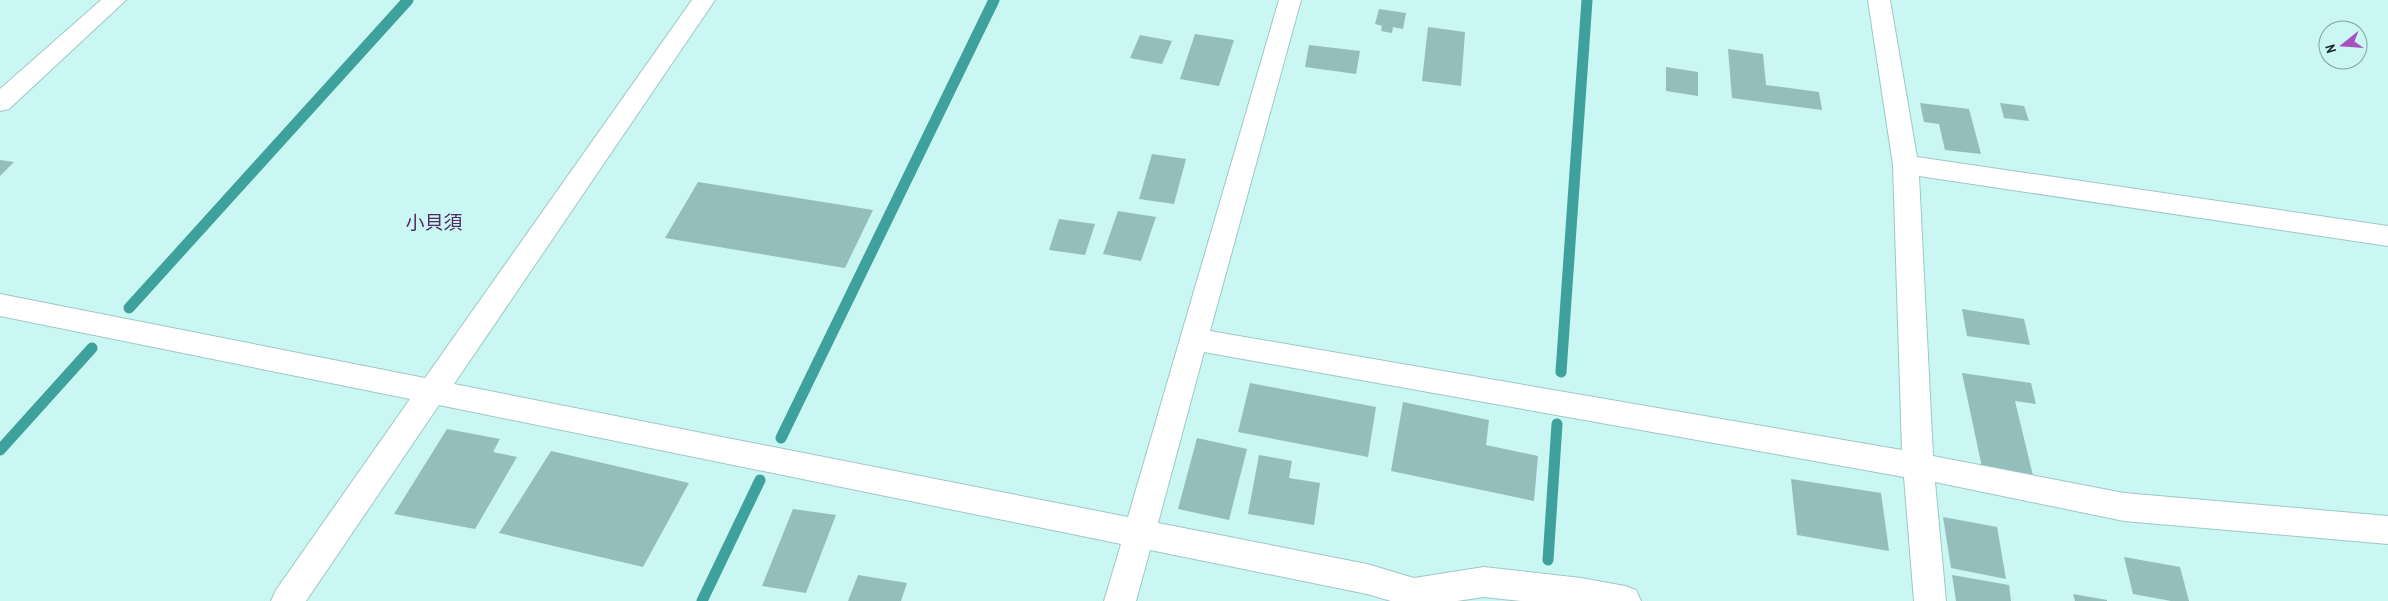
<svg xmlns="http://www.w3.org/2000/svg" width="2388" height="601" font-family="'Archivo Narrow','Noto Sans JP',sans-serif">
<style>
.lines{fill:none;stroke-linecap:round;stroke-linejoin:round}
.stream{stroke:#3ea19c;stroke-width:11}
.building{fill:#93bebb}
.street-casing{stroke:#9dc8c5;stroke-width:2}
.street{fill:#fff;fill-rule:evenodd}
.labels{text-anchor:middle;stroke-width:4.5;stroke-linejoin:round;paint-order:stroke}
.quarter-label{font-size:19px;fill:#542b60;stroke:#caf6f3}
</style>
<rect width="100%" height="100%" fill="#caf6f3"/>
<g class="lines">
<g class="stream">
<polyline points="129,308 408,0"/>
<polyline points="1561,372 1587,0"/>
<polyline points="781,438 994,0"/>
<polyline points="0,450 92,348"/>
<polyline points="1548,560 1557,424"/>
<polyline points="702,601 760,480"/>
</g>
</g>
<g class="building">
<polygon points="1379,9 1406,13 1403,29 1393,27 1392,33 1381,31 1382,26 1375,24"/>
<polygon points="1428,27 1465,32 1461,86 1422,81"/>
<polygon points="1195,34 1234,40 1219,86 1180,79"/>
<polygon points="1140,35 1172,41 1162,64 1130,58"/>
<polygon points="1309,45 1360,51 1356,74 1305,67"/>
<polygon points="1728,49 1763,54 1766,85 1819,92 1822,110 1732,98"/>
<polygon points="1666,67 1698,72 1698,96 1666,91"/>
<polygon points="1920,103 1969,109 1981,154 1945,150 1939,124 1924,122"/>
<polygon points="2000,103 2024,106 2029,121 2004,118"/>
<polygon points="1152,154 1186,159 1174,204 1139,199"/>
<polygon points="0,160 14,162 0,176"/>
<polygon points="698,182 873,210 845,268 665,238"/>
<polygon points="1118,211 1156,217 1141,261 1103,254"/>
<polygon points="1059,219 1095,224 1085,255 1049,250"/>
<polygon points="1962,309 2024,319 2030,345 1967,336"/>
<polygon points="1962,373 2031,383 2036,404 2015,401 2034,480 1983,472"/>
<polygon points="1250,383 1376,407 1368,457 1238,432"/>
<polygon points="1403,402 1489,420 1486,445 1538,456 1534,501 1391,471"/>
<polygon points="447,429 500,439 493,452 517,457 475,529 394,514"/>
<polygon points="1197,438 1247,449 1229,520 1178,509"/>
<polygon points="551,451 689,483 643,567 499,533"/>
<polygon points="1259,455 1292,461 1289,478 1320,483 1314,525 1248,514"/>
<polygon points="1791,479 1881,493 1889,551 1797,535"/>
<polygon points="793,509 836,515 806,593 762,586"/>
<polygon points="1943,517 1997,527 2006,579 1951,568"/>
<polygon points="2124,557 2180,567 2189,601 2171,601 2133,594"/>
<polygon points="858,575 907,583 901,601 848,601"/>
<polygon points="1952,575 2009,585 2011,601 1956,601"/>
<polygon points="2073,594 2107,600 2107,601 2075,601"/>
</g>
<g class="lines">
<g class="street-casing">
<g id="street">
<polygon points="101,0 126,0 9,109 0,111 0,89"/>
<polygon points="692,0 715,0 454,384 1128,517 1279,0 1301,0 1210,331 1902,450 1893,165 1868,0 1890,0 1917,157 2388,226 2388,246 1919,176 1933,456 2124,493 2388,516 2388,544 2124,521 1935,482 1946,601 1914,601 1904,477 1204,352 1158,523 1367,564 1414,578 1484,567 1581,578 1625,586 1636,590 1641,601 1521,601 1484,597 1457,601 1391,601 1367,594 1150,550 1136,601 1104,601 1121,544 439,405 306,601 271,601 276,590 410,399 0,316 0,294 425,378"/>
</g>
</g>
<use href="#street" class="street"/>
</g>
<g class="labels">
<g class="quarter-label">
<text x="434" y="229">小貝須</text>
</g>
</g>
<g transform="translate(2343 45) rotate(253)"><circle r="24" fill="#caf6f3" stroke="#83a4a2"/>
<path d="M0-4L9 19L0 12L-9 19Z" fill="#a751bf"/>
<text y="-8" font-size="14" font-weight="bold" text-anchor="middle" fill="#182928">N</text>
</g>
</svg>
